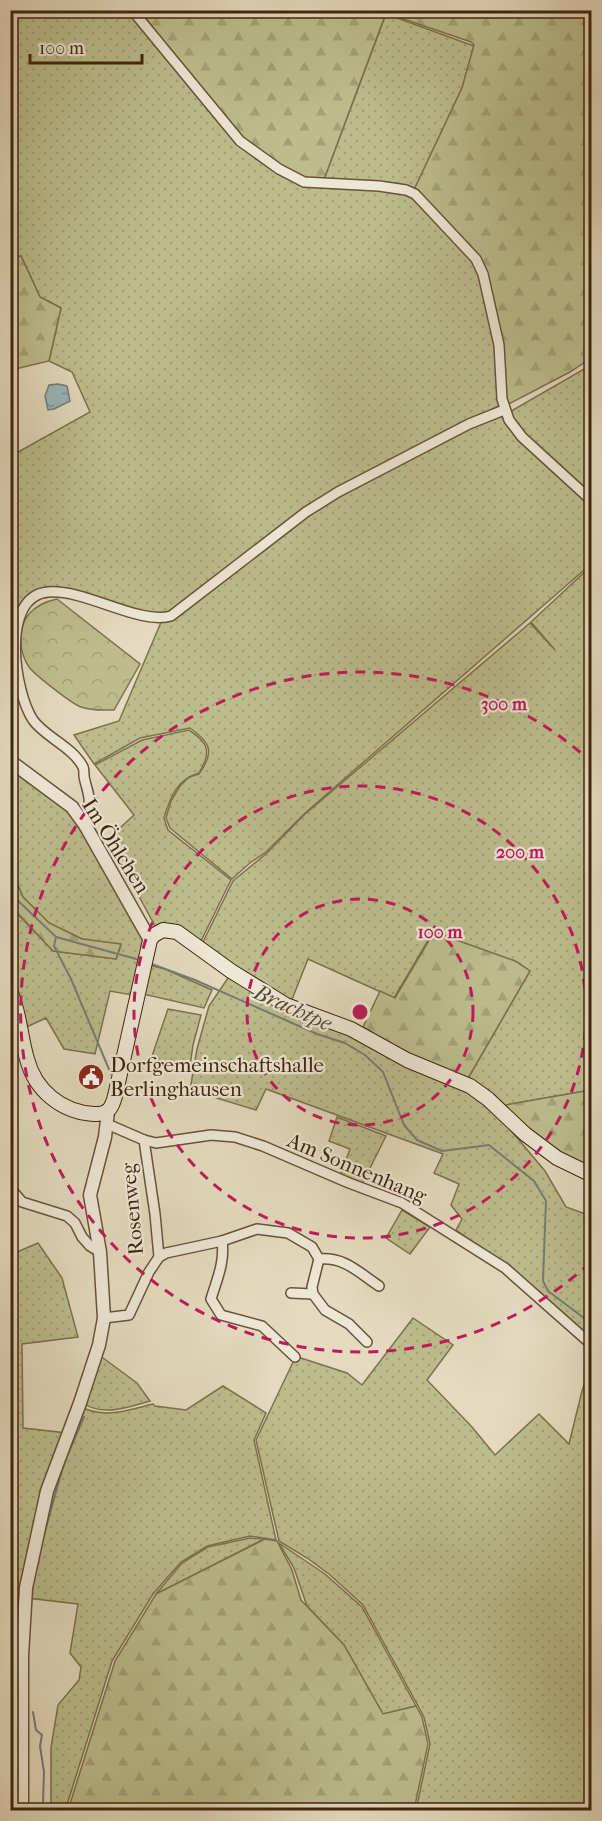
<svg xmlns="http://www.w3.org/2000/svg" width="602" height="1821" font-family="'IM FELL French Canon',serif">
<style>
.grass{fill:url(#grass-dots);stroke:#7e704e;stroke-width:1.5}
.forest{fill:url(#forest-firs);stroke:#7e704e;stroke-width:1.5}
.park{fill:url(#park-crowns);stroke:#7e704e;stroke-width:1.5}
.water{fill:url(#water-ripples);stroke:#757d76;stroke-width:1.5}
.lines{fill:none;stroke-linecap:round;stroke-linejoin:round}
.stream{stroke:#757d76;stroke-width:2}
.minor-casing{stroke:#69523a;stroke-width:12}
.tertiary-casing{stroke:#69523a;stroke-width:15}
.secondary-casing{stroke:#40240e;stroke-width:16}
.minor{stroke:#ede7d5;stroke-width:9}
.tertiary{stroke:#ede7d5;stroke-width:12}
.secondary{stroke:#ede7d5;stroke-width:14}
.ring{fill:none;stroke:#c2185b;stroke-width:3;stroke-dasharray:10 8}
.labels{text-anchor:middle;stroke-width:4.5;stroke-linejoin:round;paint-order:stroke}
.street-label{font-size:21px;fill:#40240e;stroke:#ede7d5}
.poi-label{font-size:21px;fill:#40240e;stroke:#ede7d5;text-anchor:start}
.water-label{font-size:22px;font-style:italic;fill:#564939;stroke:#ede7d5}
.centre{fill:#c2185b;stroke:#ede7d5;stroke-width:3}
.ring-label{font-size:18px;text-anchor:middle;font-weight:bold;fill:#c2185b;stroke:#ede7d5;stroke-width:4.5;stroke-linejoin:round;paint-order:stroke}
</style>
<defs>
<pattern id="grass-dots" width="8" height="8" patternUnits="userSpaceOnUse" patternTransform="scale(1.5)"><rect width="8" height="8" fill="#bcbd8d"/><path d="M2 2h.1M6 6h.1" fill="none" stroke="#a3a278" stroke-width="1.8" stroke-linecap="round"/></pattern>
<pattern id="forest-firs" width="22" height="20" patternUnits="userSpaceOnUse" patternTransform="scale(1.5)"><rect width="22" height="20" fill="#bcbd8d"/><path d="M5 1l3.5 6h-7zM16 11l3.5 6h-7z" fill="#a3a278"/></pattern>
<pattern id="park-crowns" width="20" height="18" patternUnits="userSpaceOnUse" patternTransform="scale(1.5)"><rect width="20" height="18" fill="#bcbd8d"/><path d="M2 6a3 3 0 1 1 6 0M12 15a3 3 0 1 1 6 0" fill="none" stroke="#a3a278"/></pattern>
<pattern id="water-ripples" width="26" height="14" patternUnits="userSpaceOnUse" patternTransform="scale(1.5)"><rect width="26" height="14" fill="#98b8bb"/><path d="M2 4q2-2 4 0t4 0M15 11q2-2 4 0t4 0" fill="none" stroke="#7d9596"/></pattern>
</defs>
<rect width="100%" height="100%" fill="#e4dabf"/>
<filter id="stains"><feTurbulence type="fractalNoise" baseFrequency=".00333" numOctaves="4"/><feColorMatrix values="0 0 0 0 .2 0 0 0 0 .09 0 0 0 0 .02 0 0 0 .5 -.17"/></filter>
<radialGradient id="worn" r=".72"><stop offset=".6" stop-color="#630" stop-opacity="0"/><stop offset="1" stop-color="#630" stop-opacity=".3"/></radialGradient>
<g class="grass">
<path d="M11,11H127L276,171L395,190C417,198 430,213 445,230C454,241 468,253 475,265C495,302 497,364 500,405L337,491L170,615L161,617L46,590C26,593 19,604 11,621V456L90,412L72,372L49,361L61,308L40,297L21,256L11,259Z"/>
<polygon points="386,14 474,46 462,88 413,192 396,183 323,182"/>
<polygon points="591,365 591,496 517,428 511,416 513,410"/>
<path d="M501,416L518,438L591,504V564L304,814L266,852L250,863L232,879L170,828L166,818L171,801L180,786L189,777L199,774C214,753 212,743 190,728L140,738L94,764L74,735L119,721L162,620L307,513L470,425Z"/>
<polygon points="591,566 591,1090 500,1106 467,1080 530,971 515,961 433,932 394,998 308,959 291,1002 201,946 233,881 267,853 304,815 530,623 555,650 531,622"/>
<path d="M189,730C210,743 211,753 199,773C177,779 170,798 164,818L168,830L231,880L200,943L164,925L155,926L108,839L134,815L95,765L142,740Z"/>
<polygon points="11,768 69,810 82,827 146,940 132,995 110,991 95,1054 64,1049 46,1018 22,1029 20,1006 11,984 10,906 53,951 116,959 121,945 82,939 49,923 23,897 11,869"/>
<polygon points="149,965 165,969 212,990 204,1008 143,994"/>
<polygon points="230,975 318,1021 459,1086 492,1108 545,1171 566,1207 591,1216 591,1342 507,1266 456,1230 462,1219 451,1205 459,1184 434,1173 443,1154 266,1089 256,1110 190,1090 197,1049 209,1006"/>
<polygon points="10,996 23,1054 11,1060 10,1060"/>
<polygon points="168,1009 201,1015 193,1045 189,1073 151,1059"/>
<polygon points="337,1117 386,1136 362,1184 340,1176 350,1149 329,1141"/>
<polygon points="402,1210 430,1227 410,1254 386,1238"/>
<polygon points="38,1243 62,1278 78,1337 22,1344 23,1428 67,1433 23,1590 19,1810 11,1810 10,1255"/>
<polygon points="413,1318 453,1345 427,1380 472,1427 495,1455 539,1414 569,1444 582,1391 591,1364 592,1505 586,1521 586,1601 592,1602 591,1810 416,1810 430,1744 424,1717 363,1605 329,1574 307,1558 279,1541 256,1440 295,1358 298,1357 347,1373 362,1385"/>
<path d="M99,1355L137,1383L150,1401C128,1407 104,1417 83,1403Z"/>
<path d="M223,1386L266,1413L254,1440L276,1540L250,1536L207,1546L181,1562L153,1594L112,1661L66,1808L51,1806V1748L58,1705L79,1680L81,1667L70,1653L78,1604L27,1598L48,1492L81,1407C105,1419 128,1410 153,1404L155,1406L186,1410Z"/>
<polygon points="250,1538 264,1539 156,1594 182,1563 208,1547"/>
<polygon points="279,1543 325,1574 362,1607 416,1706 383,1714 344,1645 307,1606 294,1568"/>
</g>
<g class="forest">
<polygon points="140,11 591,11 591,358 570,372 505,406 503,346 491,290 478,258 413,192 462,88 474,45 471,42 386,13 323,182 304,180 241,140"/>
<polygon points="21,256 40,297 61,308 49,361 11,370 11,259"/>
<polygon points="11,869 23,897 49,923 82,939 121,944 116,959 53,951 11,906"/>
<polygon points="434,932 515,961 530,971 467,1080 414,1059 363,1027 380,991 395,998"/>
<polygon points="591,1090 591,1169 559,1155 500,1106"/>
<polygon points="265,1539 277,1541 292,1570 301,1600 344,1645 383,1714 416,1706 422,1717 428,1744 414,1810 68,1810 115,1661 156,1594"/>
</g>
<path class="park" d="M57,599L140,664L114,710C103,710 91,711 81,707C72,704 35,675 29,667C24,660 22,653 21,645C18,619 33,604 57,599Z"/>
<polygon class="water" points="58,384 67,386 70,401 54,409 48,410 45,396 49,385"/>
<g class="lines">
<g class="stream">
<polyline points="10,893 56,937 140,960"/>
<polyline points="56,937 54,946 71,979 111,1074"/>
<polyline points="149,963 195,980 317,1034 345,1043 365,1055 383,1072 404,1125 417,1140 442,1151 489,1145 534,1181 546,1201 543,1281 548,1291 592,1324"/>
<polyline points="44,1535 64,1463 84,1417"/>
<polyline points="32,1593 33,1581"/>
<polyline points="33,1712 36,1730 42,1735 40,1746 44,1772 43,1803"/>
</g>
<g class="minor-casing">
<g id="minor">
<polyline points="132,10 240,141 279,169 304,182 379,186 406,190 415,194 431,211 476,259 483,274 499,345 502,399 509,420 522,437 592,501"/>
<path d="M85,825C86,816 90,806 89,798C88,790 85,783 84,776C84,773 84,769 83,767C73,747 45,737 33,720C14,691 0,596 48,592C86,589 138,625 171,616L306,512L338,492L469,424L504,410"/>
<polyline points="107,1124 144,1140 156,1143 211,1135 235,1137 263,1146 349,1183 402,1203 505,1268 592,1345"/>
<polyline points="10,1188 22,1202 67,1216 75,1223 82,1237 90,1246 100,1252"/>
<path d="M222,1241C225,1262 217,1279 211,1299L221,1315L262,1326L295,1357"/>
<polyline points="159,1257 166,1253 222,1241 257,1229 288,1233 312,1247 319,1259 312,1287 313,1294 325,1310 349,1324 367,1342"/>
<path d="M319,1259C345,1257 358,1272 379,1286"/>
<polyline points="291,1293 313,1294"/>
<polyline points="104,1318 129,1315 149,1272 159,1257 155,1214 144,1140"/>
</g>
</g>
<g class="tertiary-casing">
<g id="tertiary">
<polyline points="10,761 72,807 85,825 150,940"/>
<polyline points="22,1810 22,1656 26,1588 47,1491 80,1403 99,1345 104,1318 100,1252 90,1195 105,1137 108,1111"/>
</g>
</g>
<g class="secondary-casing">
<path id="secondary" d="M10,991C20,1013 20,1036 27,1059C35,1090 61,1112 94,1114C108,1115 112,1108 115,1096L150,940L154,935L163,930L177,932L231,971L286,1005L351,1029L407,1060L470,1086L488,1099L525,1134L557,1158L592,1175"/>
</g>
<use href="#minor" class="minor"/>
<use href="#tertiary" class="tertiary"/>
<use href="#secondary" class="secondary"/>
</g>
<g class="ring">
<circle cx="360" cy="1012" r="113"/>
<circle cx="360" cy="1012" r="226"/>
<path d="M590 1263A340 340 0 1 1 590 761"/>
</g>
<defs>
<g id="civic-disc" transform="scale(1.35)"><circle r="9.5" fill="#8f2418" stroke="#ede7d5"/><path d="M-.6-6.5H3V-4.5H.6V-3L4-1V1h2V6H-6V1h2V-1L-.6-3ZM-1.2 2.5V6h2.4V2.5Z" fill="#fff"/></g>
</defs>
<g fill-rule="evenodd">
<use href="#civic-disc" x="91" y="1077"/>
</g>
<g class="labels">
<g class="street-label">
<text transform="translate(116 846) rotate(58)" y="7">Im Öhlchen</text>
<text transform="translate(357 1168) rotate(23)" y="7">Am Sonnenhang</text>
<text transform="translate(132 1209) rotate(-95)" y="7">Rosenweg</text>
</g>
<g class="poi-label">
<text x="110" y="1072">Dorfgemeinschaftshalle<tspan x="110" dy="24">Berlinghausen</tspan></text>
</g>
<g class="water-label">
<text transform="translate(293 1007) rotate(24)" y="8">Brachtpe</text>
</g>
</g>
<circle cx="360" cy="1012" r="9" class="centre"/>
<g class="ring-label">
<text x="504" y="710">300 m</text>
<text x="520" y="858">200 m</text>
<text x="440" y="938">100 m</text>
</g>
<rect width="602" height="1821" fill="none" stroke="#e4dabf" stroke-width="36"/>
<rect x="12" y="12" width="578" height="1797" fill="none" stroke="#40240e" stroke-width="3"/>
<rect x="18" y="18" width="566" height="1785" fill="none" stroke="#40240e" stroke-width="1.5"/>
<path d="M30 54v9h112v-9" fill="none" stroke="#40240e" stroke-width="3"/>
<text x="39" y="54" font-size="18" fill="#40240e" stroke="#ede7d5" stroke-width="4.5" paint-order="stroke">100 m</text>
<rect width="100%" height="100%" filter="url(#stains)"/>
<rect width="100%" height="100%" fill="url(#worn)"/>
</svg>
